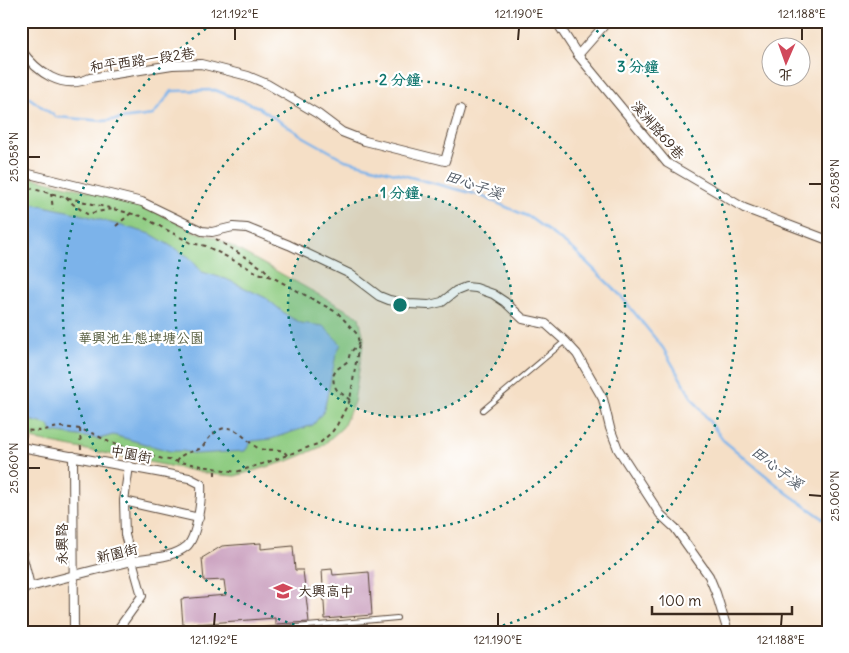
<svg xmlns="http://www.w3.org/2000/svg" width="849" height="653" font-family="Delius,'LXGW WenKai TC',sans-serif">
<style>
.green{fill:#8fcc82;stroke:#657b50}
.water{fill:#7bb3ea;stroke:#5b6e84}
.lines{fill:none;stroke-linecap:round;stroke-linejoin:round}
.stream{stroke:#7bb3ea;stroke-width:2.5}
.building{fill:#c89cbc}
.service-casing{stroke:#574537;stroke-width:6}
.minor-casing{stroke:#574537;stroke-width:10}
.path{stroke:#574537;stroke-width:2;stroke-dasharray:4 4;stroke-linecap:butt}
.service{stroke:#fff;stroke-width:4}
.minor{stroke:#fff;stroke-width:8}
.ticks{fill:none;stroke:#3b2a1e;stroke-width:2}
.ring{fill:none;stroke:#0f766e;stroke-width:2.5;stroke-dasharray:2.5 5}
.labels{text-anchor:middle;stroke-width:4.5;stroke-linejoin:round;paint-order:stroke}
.street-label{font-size:14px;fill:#3b2a1e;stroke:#fff}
.park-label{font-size:14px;fill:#545b3c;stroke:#fff}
.poi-label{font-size:14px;fill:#3b2a1e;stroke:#fff;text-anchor:start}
.water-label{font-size:15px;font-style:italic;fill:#515a65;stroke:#fff}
.centre{fill:#0f766e;stroke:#fff;stroke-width:2.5}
.ring-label{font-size:15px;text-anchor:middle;font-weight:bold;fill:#0f766e;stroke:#fff;stroke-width:4.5;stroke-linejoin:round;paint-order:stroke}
.neatline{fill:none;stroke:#3b2a1e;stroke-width:2}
.ticks-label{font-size:12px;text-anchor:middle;fill:#3b2a1e}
</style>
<rect width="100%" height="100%" fill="#fff"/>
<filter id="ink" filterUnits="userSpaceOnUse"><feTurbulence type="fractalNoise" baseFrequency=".02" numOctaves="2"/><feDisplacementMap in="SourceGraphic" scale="10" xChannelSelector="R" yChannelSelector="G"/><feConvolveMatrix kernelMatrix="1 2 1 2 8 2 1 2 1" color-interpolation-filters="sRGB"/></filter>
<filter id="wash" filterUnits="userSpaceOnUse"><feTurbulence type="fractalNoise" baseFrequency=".0096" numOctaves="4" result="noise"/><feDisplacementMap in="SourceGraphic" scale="20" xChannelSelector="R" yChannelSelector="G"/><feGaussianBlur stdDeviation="1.12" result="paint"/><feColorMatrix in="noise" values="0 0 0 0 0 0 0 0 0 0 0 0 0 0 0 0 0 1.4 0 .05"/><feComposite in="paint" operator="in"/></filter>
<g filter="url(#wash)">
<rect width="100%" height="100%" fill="#f5dfc6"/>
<polygon class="green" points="21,175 138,203 196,232 215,237 359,317 364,339 354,402 343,427 321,447 288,461 235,476 210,474 21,437"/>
<polygon class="water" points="21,201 76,213 151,234 189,257 202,272 226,279 266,298 288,316 301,323 323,326 341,344 336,355 324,411 313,425 271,439 252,441 245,451 196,454 183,451 170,451 113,435 99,439 52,432 49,425 21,418"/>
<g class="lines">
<polyline class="stream" points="21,92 56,117 104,121 153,115 172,91 215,90 256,106 304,137 345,160 479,195 529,217 574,250 620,295 663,348 690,395 723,440 787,493 828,522"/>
</g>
<g id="blocks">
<g class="building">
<polygon points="261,543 261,549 293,546 295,570 303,570 309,622 275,624 275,618 183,625 181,599 226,595 224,580 204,581 202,558 222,546"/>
<polygon points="332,569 333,575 369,572 372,615 325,619 322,570"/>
</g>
</g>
</g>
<g filter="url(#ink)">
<use href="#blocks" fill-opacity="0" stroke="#574537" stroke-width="1"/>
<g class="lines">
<g class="service-casing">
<g id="service">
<polyline points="483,410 565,341"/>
<polyline points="241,632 397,618"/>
</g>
</g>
<g class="minor-casing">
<g id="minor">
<polyline points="556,21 578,55 667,163 744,208 828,240"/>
<path d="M21,50C37,72 62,91 90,78L172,65L201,64L248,76L267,84L318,114L342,132L365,141L445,161L460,110"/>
<polyline points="578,55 608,21"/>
<polyline points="21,172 142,202 202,231 212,232 233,227 247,228 289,245 350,274 379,296 389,300 409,304 429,305 442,302 456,291 466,287 476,288 493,294 505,302 523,319 546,324 565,341 577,354 603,399 610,428 618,449 660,514 675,528 709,576 716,593 728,632"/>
<path d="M21,447L189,478L201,484C202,498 197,537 187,546C173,558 150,558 133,561C95,569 58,580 21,589"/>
<polyline points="73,456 74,632"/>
<polyline points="124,501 199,518"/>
<polyline points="21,550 30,586"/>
<polyline points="116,632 142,596 125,535 124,501 129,466"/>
</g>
</g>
<g class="path">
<polyline points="21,186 141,216 191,243 206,246 258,273 272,277 338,313 357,334 359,343 350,400 337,425 332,432 320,443 268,462 236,472 163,459 111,443 94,434 80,429 59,427 39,431 21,430"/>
<polyline points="51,193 53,210"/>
<polyline points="66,197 73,204 87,214 113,209"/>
<polyline points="116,226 131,213"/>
<polyline points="216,239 264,269 270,275"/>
<polyline points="350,400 337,390 334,385 333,376 336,370 348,361 350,353 359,343"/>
<polyline points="80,429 81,449"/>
<polyline points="25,438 27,431"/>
<polyline points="134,460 135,450"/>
<path d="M176,462C182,452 190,453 199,449C205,446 207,439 212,435C233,416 244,441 258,448C269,453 279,445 287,455"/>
<polyline points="215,475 215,469"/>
</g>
<use href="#service" class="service"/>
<use href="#minor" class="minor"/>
</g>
</g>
<path class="ticks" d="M235,40V28M518,40L519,28M802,40V28M28,157H40M809,184H822M28,468H40M809,495L822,496M214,626L215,613M498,626V613M781,626L782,613"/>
<circle cx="400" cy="305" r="112" fill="#0f766e" fill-opacity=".12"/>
<g class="ring">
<circle cx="400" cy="305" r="112"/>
<circle cx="400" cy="305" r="225"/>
<path d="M316 631A337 337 0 0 1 216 22M584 22A337 337 0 0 1 484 631"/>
</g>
<defs>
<g id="school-bare" transform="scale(1.5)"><path d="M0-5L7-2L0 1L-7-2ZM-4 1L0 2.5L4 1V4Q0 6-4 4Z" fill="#d1495b" stroke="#fff" stroke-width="2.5" paint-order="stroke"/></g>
</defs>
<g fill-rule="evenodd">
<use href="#school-bare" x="283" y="591"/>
</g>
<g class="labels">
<g class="street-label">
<text transform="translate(142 60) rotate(-8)" y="5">和平西路一段2巷</text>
<text transform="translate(658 130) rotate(49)" y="5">溪洲路69巷</text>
<text transform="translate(131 454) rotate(11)" y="5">中園街</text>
<text transform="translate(62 544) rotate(-90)" y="5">永興路</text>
<text transform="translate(117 553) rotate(-13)" y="5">新園街</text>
</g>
<g class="park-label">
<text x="141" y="343">華興池生態埤塘公園</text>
</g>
<g class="poi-label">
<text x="298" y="596">大興高中</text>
</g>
<g class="water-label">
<text transform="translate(474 185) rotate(19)" y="5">田心子溪</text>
<text transform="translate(777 468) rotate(38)" y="5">田心子溪</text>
</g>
</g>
<circle cx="400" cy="305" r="8" class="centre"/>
<g class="ring-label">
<text x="638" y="72">3 分鐘</text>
<text x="400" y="85">2 分鐘</text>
<text x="400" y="198">1 分鐘</text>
</g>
<rect width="849" height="653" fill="none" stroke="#fff" stroke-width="55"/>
<g transform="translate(786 62) rotate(182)"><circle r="24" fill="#ffffff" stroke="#b1aaa5"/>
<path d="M0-4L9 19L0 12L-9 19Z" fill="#d1495b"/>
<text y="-8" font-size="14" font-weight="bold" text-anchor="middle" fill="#3b2a1e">北</text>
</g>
<path d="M652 606v8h140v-8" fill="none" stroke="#3b2a1e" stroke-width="2.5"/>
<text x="659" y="606" font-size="15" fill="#3b2a1e" stroke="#ffffff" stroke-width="4" paint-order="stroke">100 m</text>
<rect x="28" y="28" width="794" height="598" class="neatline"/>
<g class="ticks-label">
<text x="235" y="18">121.192°E</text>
<text x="519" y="18">121.190°E</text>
<text x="802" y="18">121.188°E</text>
<text transform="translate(14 157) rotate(-90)" y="4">25.058°N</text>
<text transform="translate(835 184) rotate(-90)" y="4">25.058°N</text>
<text transform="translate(14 468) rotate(-90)" y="4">25.060°N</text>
<text transform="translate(835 496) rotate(-90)" y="4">25.060°N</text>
<text x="214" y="644">121.192°E</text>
<text x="498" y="644">121.190°E</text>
<text x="781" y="644">121.188°E</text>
</g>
</svg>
